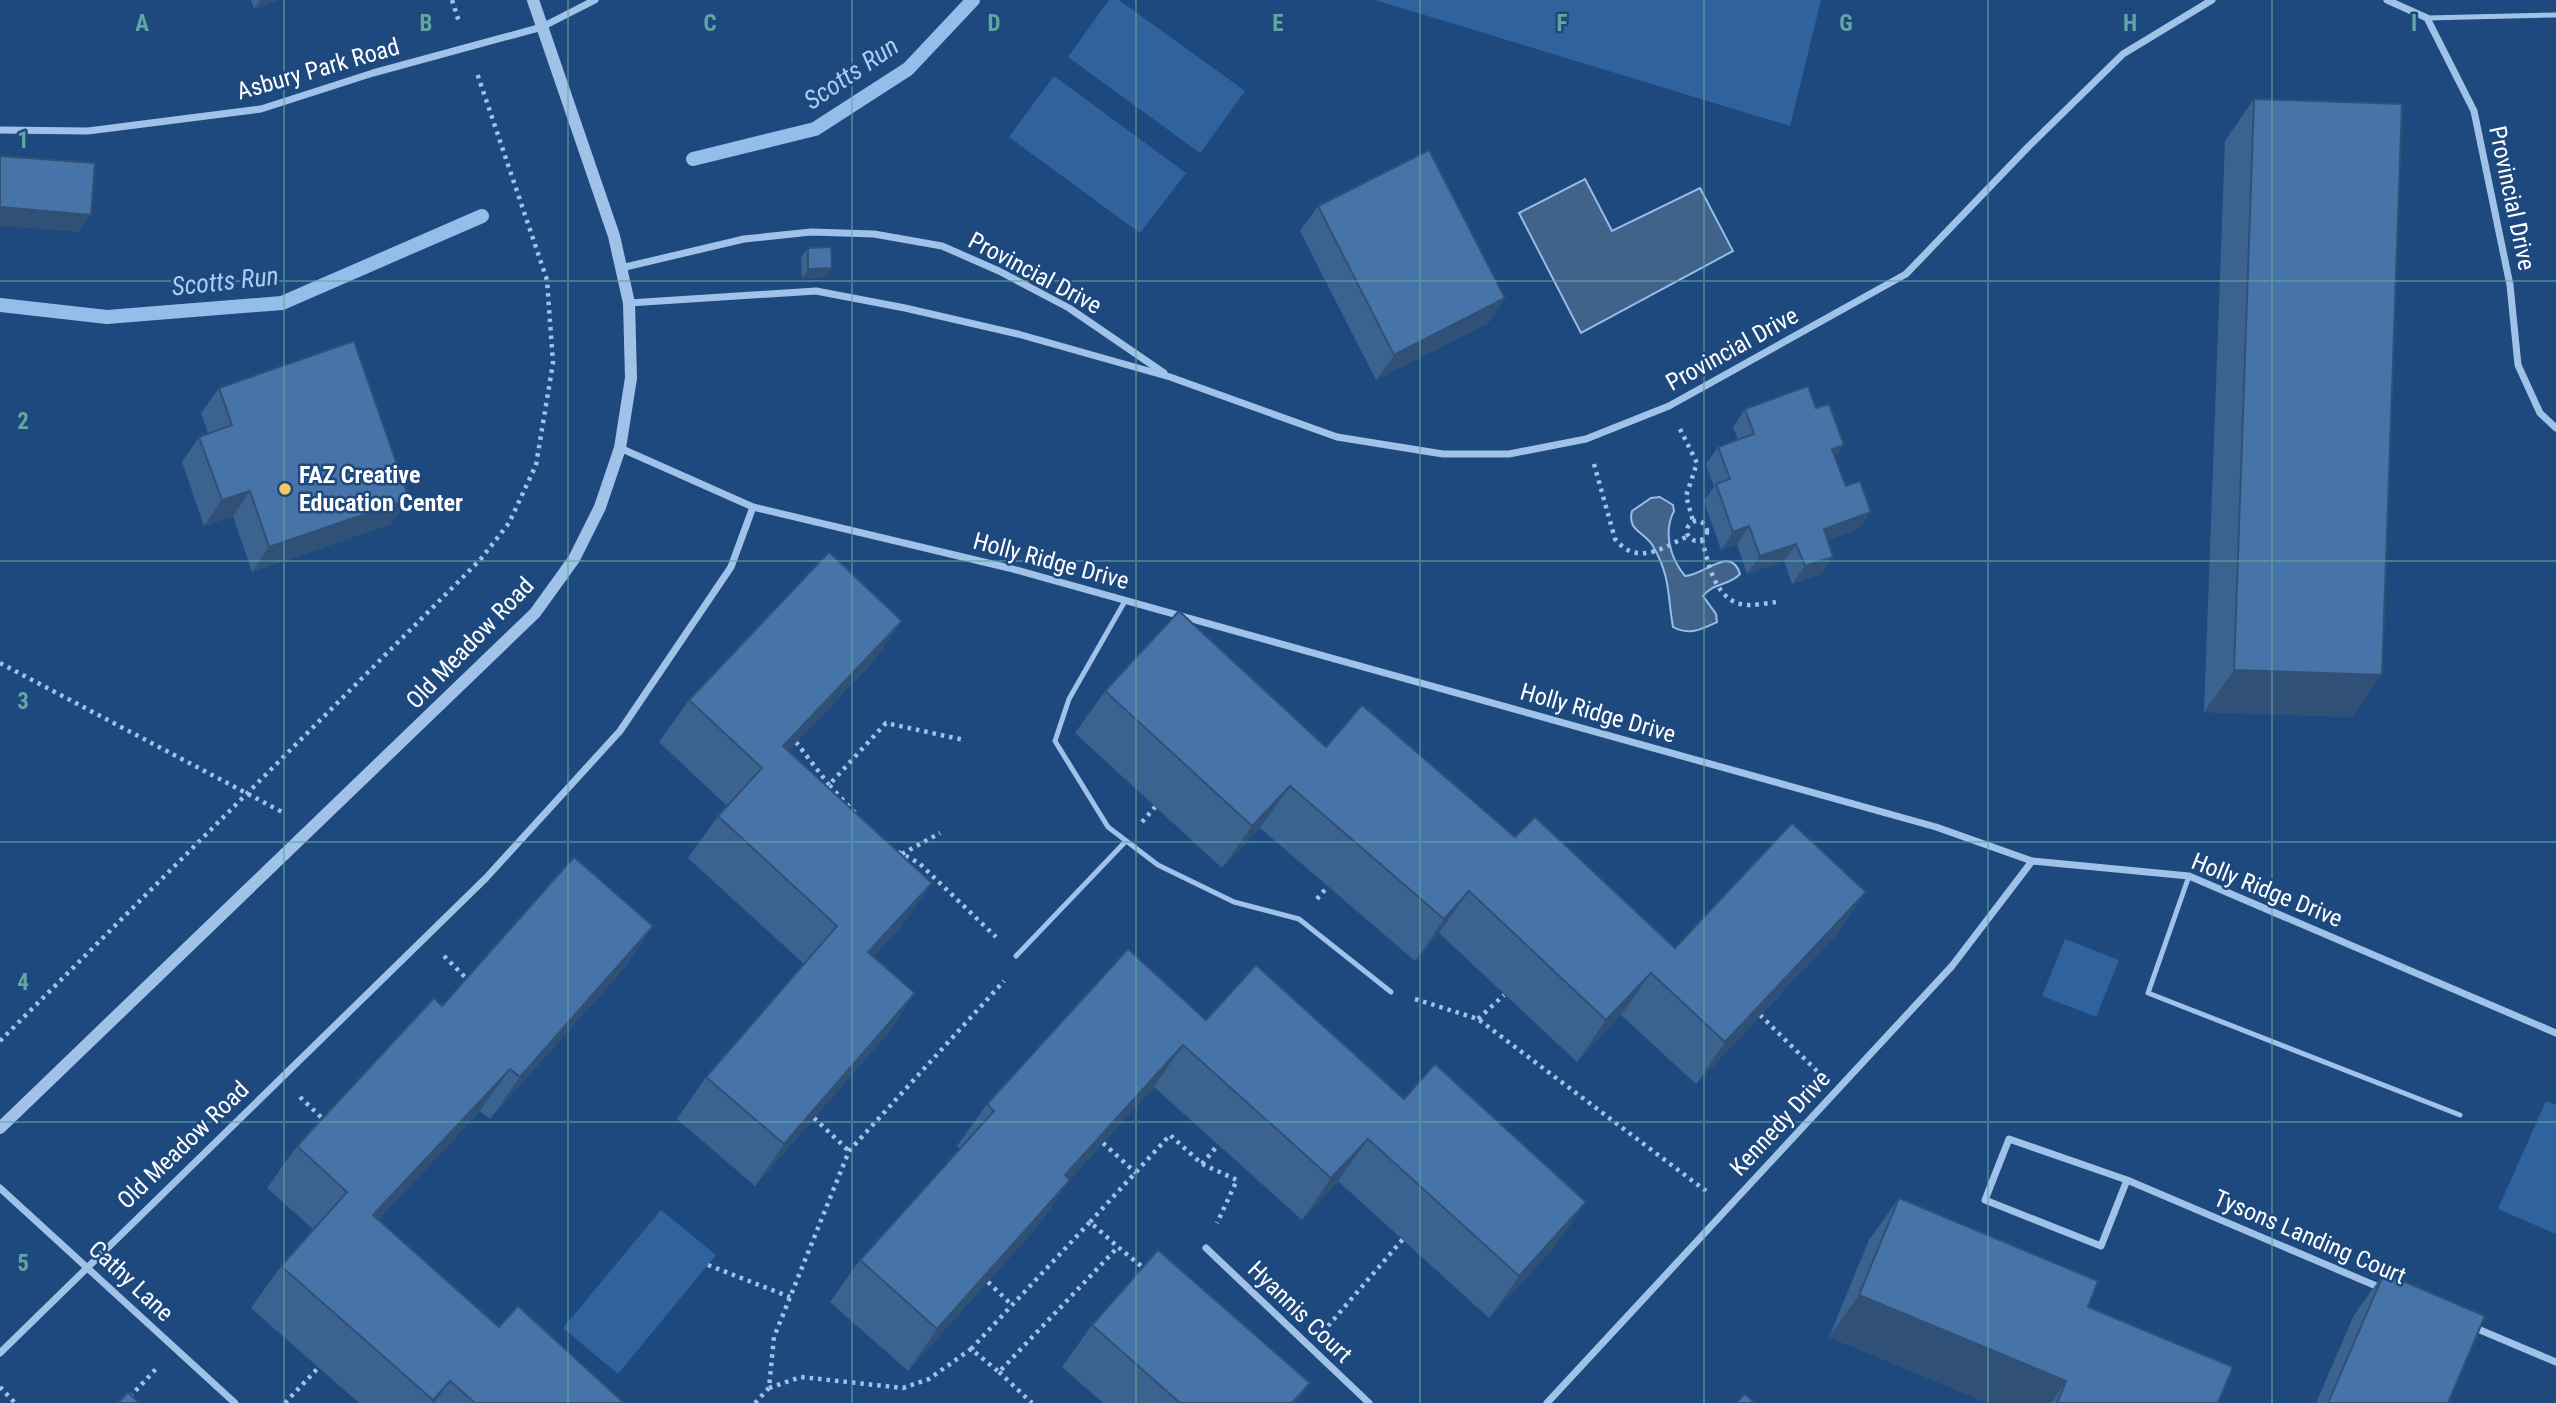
<svg xmlns="http://www.w3.org/2000/svg" width="2556" height="1403" font-family="'Roboto Condensed',sans-serif">
<style>
.green{fill:#30639d}
.water{fill:#416289;stroke:#94bdea;stroke-width:2}
.lines{fill:none;stroke-linecap:round;stroke-linejoin:round}
.stream{stroke:#94bdea;stroke-width:14}
.path{stroke:#a1c2e8;stroke-width:4.5;stroke-dasharray:3.5 5;stroke-linecap:butt}
.service{stroke:#a1c2e8;stroke-width:5}
.minor{stroke:#a1c2e8;stroke-width:7}
.tertiary{stroke:#a1c2e8;stroke-width:12}
.wall{fill:#3c6390}
.shaded-wall{fill:#315076}
.building{fill:#4673a8;stroke:#315076;stroke-width:2}
.grid{fill:none;stroke:#63a6a1;stroke-width:2;stroke-opacity:0.55}
.poi-dot{fill:#f8c95f;stroke:#1d497f;stroke-width:2.5}
.labels{text-anchor:middle;stroke-width:5;stroke-linejoin:round;paint-order:stroke}
.street-label{font-size:24px;fill:#fff;stroke:#1d497f}
.poi-label{font-size:24px;font-weight:bold;fill:#fff;stroke:#1d497f;text-anchor:start}
.water-label{font-size:26px;font-style:italic;fill:#acccf0;stroke:#1d497f}
.grid-label{font-size:23px;text-anchor:middle;font-weight:bold;fill:#63a6a1;stroke:#1d497f;stroke-width:5;stroke-linejoin:round;paint-order:stroke}
</style>
<rect width="100%" height="100%" fill="#1d497f"/>
<g class="green">
<polygon points="1109,0 1119,0 1245,91 1200,153 1068,57"/>
<polygon points="1375,0 1821,0 1790,126"/>
<polygon points="1054,76 1186,173 1140,233 1009,137"/>
<polygon points="2065,939 2119,960 2096,1017 2042,996"/>
<polygon points="2546,1101 2556,1105 2556,1234 2498,1209"/>
<polygon points="661,1210 716,1255 618,1374 563,1328"/>
</g>
<g class="water">
<polygon points="1585,179 1612,231 1700,188 1733,251 1581,333 1519,213"/>
<path d="M1660,497L1673,505L1674,511C1663,532 1670,558 1685,576C1703,576 1731,544 1740,574C1729,586 1712,583 1703,596L1716,614L1717,622C1702,629 1689,636 1673,627C1667,593 1671,578 1653,546C1644,531 1627,531 1632,511L1651,498Z"/>
</g>
<g class="lines">
<g class="stream">
<polyline points="693,159 815,129 908,69 973,0"/>
<polyline points="0,305 107,317 282,303 482,216"/>
</g>
<g class="path">
<polyline points="452,0 459,22"/>
<polyline points="1680,429 1697,463 1686,496 1693,521"/>
<path d="M1594,464L1615,539C1637,566 1661,549 1688,536"/>
<circle cx="1697" cy="531" r="10"/>
<path d="M1702,540C1709,566 1716,604 1748,605C1757,605 1768,603 1777,602"/>
<polyline points="0,663 284,813"/>
<polyline points="796,742 829,785"/>
<polyline points="855,813 829,785 886,723 964,740"/>
<polyline points="1142,822 1155,807"/>
<polyline points="898,852 919,863 996,937"/>
<polyline points="902,854 940,833"/>
<polyline points="1317,899 1328,886"/>
<polyline points="444,956 470,982"/>
<polyline points="1415,999 1478,1019 1706,1191"/>
<polyline points="1760,1015 1817,1071"/>
<polyline points="1478,1019 1504,995"/>
<polyline points="0,1041 480,560 509,523 536,465 553,363 547,280 477,73"/>
<polyline points="300,1097 324,1120"/>
<polyline points="814,1118 849,1151"/>
<polyline points="1103,1143 1136,1173"/>
<polyline points="1202,1164 1218,1145"/>
<polyline points="1090,1222 1170,1135 1202,1164 1237,1180 1217,1223"/>
<polyline points="708,1265 790,1297"/>
<polyline points="988,1282 1012,1305"/>
<polyline points="1328,1326 1403,1239"/>
<polyline points="971,1349 1090,1222 1118,1247"/>
<polyline points="999,1372 1032,1403"/>
<polyline points="0,1387 15,1403"/>
<polyline points="769,1388 801,1377 903,1388 929,1379 971,1349 999,1372 1118,1247 1146,1270"/>
<polyline points="124,1403 156,1369"/>
<polyline points="285,1403 319,1367"/>
<polyline points="755,1403 769,1388 774,1337 849,1151 1004,981"/>
</g>
<g class="service">
<polyline points="2427,18 2556,15"/>
<polyline points="1125,601 1069,699 1055,741 1108,827 1158,865 1234,902 1299,919 1391,992"/>
<polyline points="2189,876 2148,993 2460,1115"/>
<polyline points="1016,956 1126,841"/>
</g>
<g class="minor">
<polyline points="2387,0 2427,18 2474,111 2510,285 2518,365 2540,413 2556,428"/>
<polyline points="0,130 88,131 261,109 373,73 542,27 595,0"/>
<polyline points="621,268 744,239 811,232 874,234 942,246 999,271 1069,308 1164,373"/>
<polyline points="629,303 816,291 905,308 1018,334 1170,377 1337,437 1443,454 1509,454 1586,439 1669,406 1906,274 2029,146 2123,54 2212,0"/>
<polyline points="620,448 753,507 1009,568 1936,827 2032,861 2189,876 2556,1033"/>
<polyline points="2127,1180 2009,1139 1985,1200 2101,1246 2127,1180 2381,1288"/>
<polyline points="0,1188 235,1403"/>
<polyline points="1206,1248 1369,1403"/>
<polyline points="2473,1327 2556,1362"/>
<polyline points="0,1353 486,878 620,731 731,567 753,507"/>
<polyline points="1547,1403 1952,966 2032,861"/>
</g>
<polyline class="tertiary" points="0,1128 535,613 574,559 600,507 620,448 631,378 629,303 614,236 533,0"/>
</g>
<g class="wall">
<polygon points="251,0 279,0 254,9"/>
<polygon points="2254,99 2352,717 2204,712 2225,141"/>
<polygon points="1318,206 1505,298 1488,323 1376,380 1300,231"/>
<polygon points="808,248 826,277 802,278 801,257"/>
<polygon points="219,388 409,499 391,524 252,572 233,516 204,526 182,462 199,437 208,433 201,413"/>
<polygon points="1745,409 1835,457 1858,529 1828,540 1833,557 1821,574 1792,584 1784,561 1747,574 1737,544 1721,550 1704,501 1714,487 1706,464 1718,447 1738,440 1733,427"/>
<polygon points="902,621 872,663 788,751 903,925 873,957 915,993 886,1035 755,1186 677,1119 706,1077 804,964 688,858 718,816 727,806 659,742 689,700"/>
<polygon points="1105,691 1326,747 1515,837 1675,948 1866,892 1837,934 1696,1084 1621,1015 1577,1062 1439,933 1415,961 1260,828 1222,868 1075,733"/>
<polygon points="653,926 624,968 490,1119 480,1111 378,1220 499,1327 624,1403 359,1403 251,1308 281,1266 313,1229 267,1188 297,1146 442,1006"/>
<polygon points="1206,1020 1557,1244 1489,1318 1338,1181 1302,1220 1154,1087 1070,1179 1041,1222 908,1371 830,1302 860,1260 960,1149 957,1146 987,1104"/>
<polygon points="1899,1198 2088,1307 2218,1403 1988,1403 1829,1337 1869,1240"/>
<polygon points="2384,1273 2448,1403 2316,1403 2354,1315"/>
<polygon points="1092,1325 1296,1403 1103,1403 1062,1367"/>
</g>
<g class="shaded-wall">
<polygon points="260,0 279,0 254,9"/>
<polygon points="0,207 91,215 79,232 0,226"/>
<polygon points="832,268 826,277 802,278 808,269"/>
<polygon points="1505,298 1488,323 1376,380 1394,355"/>
<polygon points="1844,445 1832,462 1832,449"/>
<polygon points="250,491 233,516 204,526 222,500"/>
<polygon points="409,499 391,524 252,572 269,547"/>
<polygon points="1871,512 1858,529 1811,546 1824,529"/>
<polygon points="1749,526 1737,544 1721,550 1733,532"/>
<polygon points="1796,544 1784,561 1747,574 1760,556"/>
<polygon points="1833,557 1821,574 1792,584 1805,566"/>
<polygon points="902,621 872,663 753,788 783,746"/>
<polygon points="2234,670 2382,675 2352,717 2204,712"/>
<polygon points="1290,786 1260,828 1222,868 1252,826"/>
<polygon points="932,883 903,925 838,994 868,952"/>
<polygon points="1469,891 1439,933 1415,961 1444,919"/>
<polygon points="1866,892 1837,934 1696,1084 1725,1042"/>
<polygon points="653,926 624,968 490,1119 520,1077"/>
<polygon points="1651,973 1621,1015 1577,1062 1606,1020"/>
<polygon points="915,993 886,1035 755,1186 784,1144"/>
<polygon points="1183,1045 1154,1087 1036,1217 1065,1175"/>
<polygon points="510,1069 480,1111 343,1257 373,1215"/>
<polygon points="1368,1139 1338,1181 1302,1220 1331,1178"/>
<polygon points="1070,1180 1041,1222 908,1371 937,1329"/>
<polygon points="1586,1202 1557,1244 1489,1318 1519,1276"/>
<polygon points="1859,1295 2066,1381 2051,1403 1988,1403 1829,1337"/>
<polygon points="450,1381 434,1403 431,1403 433,1400"/>
<polygon points="1310,1383 1296,1403 1292,1403"/>
</g>
<g class="building">
<polygon points="2254,99 2402,104 2382,675 2234,670"/>
<polygon points="1429,150 1505,298 1394,355 1318,206"/>
<polygon points="0,156 95,163 91,215 0,207"/>
<polygon points="831,247 832,268 808,269 808,248"/>
<polygon points="354,341 409,499 269,547 250,491 222,500 199,437 232,425 219,388"/>
<polygon points="1808,386 1816,408 1829,404 1844,445 1832,449 1846,486 1860,481 1871,512 1824,529 1833,557 1805,566 1796,544 1760,556 1749,526 1733,532 1716,484 1730,479 1718,447 1754,434 1745,409"/>
<polygon points="829,552 902,621 783,746 932,883 868,952 915,993 784,1144 706,1077 837,926 718,816 762,768 689,700"/>
<polygon points="1179,611 1326,747 1362,705 1515,837 1535,817 1675,948 1792,823 1866,892 1725,1042 1651,973 1606,1020 1469,891 1444,919 1290,786 1252,826 1105,691"/>
<polygon points="574,857 653,926 520,1077 510,1069 373,1215 499,1327 518,1306 624,1403 475,1403 450,1381 433,1400 281,1266 347,1192 297,1146 434,998 442,1006"/>
<polygon points="1128,949 1206,1020 1256,965 1404,1099 1435,1064 1586,1202 1519,1276 1368,1139 1331,1178 1183,1045 1065,1175 1070,1180 937,1329 860,1260 994,1111 987,1104"/>
<polygon points="1899,1198 2098,1281 2088,1307 2233,1367 2218,1403 2057,1403 2066,1381 1859,1295"/>
<polygon points="1158,1250 1310,1383 1292,1403 1180,1403 1092,1325"/>
<polygon points="2384,1273 2485,1316 2448,1403 2328,1403"/>
<polygon points="128,1392 139,1403 118,1403"/>
<polygon points="1745,1394 1755,1403 1736,1403"/>
</g>
<path class="grid" d="M284,0V1403M568,0V1403M852,0V1403M1136,0V1403M1420,0V1403M1704,0V1403M1988,0V1403M2272,0V1403M0,281H2556M0,561H2556M0,842H2556M0,1122H2556"/>
<circle class="poi-dot" cx="285" cy="489" r="7"/>
<g class="labels">
<g class="street-label">
<text transform="translate(318 69) rotate(-16)" y="8">Asbury Park Road</text>
<text transform="translate(2512 198) rotate(78)" y="8">Provincial Drive</text>
<text transform="translate(1035 273) rotate(28)" y="8">Provincial Drive</text>
<text transform="translate(1732 349) rotate(-29)" y="8">Provincial Drive</text>
<text transform="translate(1051 561) rotate(15)" y="8">Holly Ridge Drive</text>
<text transform="translate(470 643) rotate(-46)" y="8">Old Meadow Road</text>
<text transform="translate(1598 713) rotate(16)" y="8">Holly Ridge Drive</text>
<text transform="translate(2267 890) rotate(22)" y="8">Holly Ridge Drive</text>
<text transform="translate(1780 1123) rotate(-47)" y="8">Kennedy Drive</text>
<text transform="translate(183 1145) rotate(-44)" y="8">Old Meadow Road</text>
<text transform="translate(2310 1237) rotate(23)" y="8">Tysons Landing Court</text>
<text transform="translate(131 1281) rotate(43)" y="8">Cathy Lane</text>
<text transform="translate(1300 1312) rotate(44)" y="8">Hyannis Court</text>
</g>
<g class="poi-label">
<text x="299" y="483">FAZ Creative<tspan x="299" dy="28">Education Center</tspan></text>
</g>
<g class="water-label">
<text transform="translate(851 73) rotate(-34)" y="9">Scotts Run</text>
<text transform="translate(225 281) rotate(-6)" y="9">Scotts Run</text>
</g>
</g>
<g class="grid-label">
<text x="142" y="31">A</text>
<text x="426" y="31">B</text>
<text x="710" y="31">C</text>
<text x="994" y="31">D</text>
<text x="1278" y="31">E</text>
<text x="1562" y="31">F</text>
<text x="1846" y="31">G</text>
<text x="2130" y="31">H</text>
<text x="2414" y="31">I</text>
<text x="23" y="148">1</text>
<text x="23" y="429">2</text>
<text x="23" y="709">3</text>
<text x="23" y="990">4</text>
<text x="23" y="1271">5</text>
</g>
</svg>
